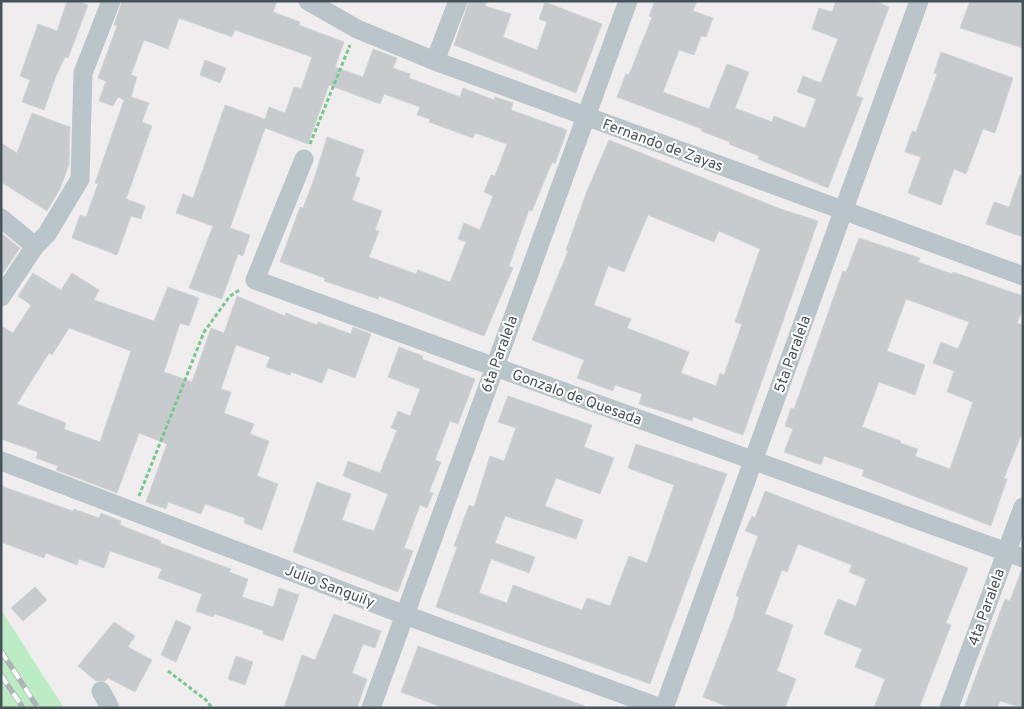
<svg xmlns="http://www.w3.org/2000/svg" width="1024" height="709" font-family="Overpass,sans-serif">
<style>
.green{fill:#bcecc4}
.building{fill:#c7cbce;stroke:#d1d5d8;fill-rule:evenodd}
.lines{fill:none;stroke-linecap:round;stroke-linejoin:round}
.path{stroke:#76c88d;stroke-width:3;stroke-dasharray:4 2.5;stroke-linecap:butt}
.minor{stroke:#b9c5c9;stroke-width:19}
.rail-casing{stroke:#afb4b7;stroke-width:5.5}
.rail{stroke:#fff;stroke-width:4;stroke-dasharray:11;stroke-linecap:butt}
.labels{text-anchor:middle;stroke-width:4;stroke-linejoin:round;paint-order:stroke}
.street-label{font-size:15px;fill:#465459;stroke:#fff}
</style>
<rect width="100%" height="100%" fill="#efeded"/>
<polygon class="green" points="1,610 64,708 1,708"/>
<g class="building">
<polygon points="67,1 78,1 88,5 68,58 65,57 56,76 44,110 22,102 30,80 20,76 38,24 57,31"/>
<polygon points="122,1 277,1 273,12 300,22 299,25 344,42 335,67 363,77 373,49 397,58 393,68 410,74 409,78 460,97 463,88 494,100 495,97 513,103 511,110 567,130 555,164 552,162 532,211 529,210 509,266 513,268 484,336 379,296 378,299 324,281 325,278 280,262 300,207 303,208 313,182 327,137 364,150 355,176 360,178 352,200 382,211 375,230 379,231 369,257 416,274 418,270 450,282 466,242 458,239 464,223 480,230 493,196 484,192 491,175 495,176 507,144 475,133 473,138 429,122 430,119 417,115 420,107 384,94 380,104 329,85 308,144 265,128 230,228 250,235 243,256 238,254 222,299 189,288 213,226 176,213 183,194 193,198 225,105 265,119 269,107 285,113 294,87 301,89 312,57 235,30 232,37 179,18 168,49 144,40 131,75 137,77 131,97 149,103 142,122 152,126 126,199 145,206 141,219 131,216 117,255 72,238 80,215 86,217 98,184 95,183 124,100 118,97 113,106 99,101 106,81 98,78 117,26 114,25"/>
<polygon points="469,1 487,1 485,6 511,14 503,37 537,50 547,22 539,19 545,2 602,24 576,93 454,45"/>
<polygon points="655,1 697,1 693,11 713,18 706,37 701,36 694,55 679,50 663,92 709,109 727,64 749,72 735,108 772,122 774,116 805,128 816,99 797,92 803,76 821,83 838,39 812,29 819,8 832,12 836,1 875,1 889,7 856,96 863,98 828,188 758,159 759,156 729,144 730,142 701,131 702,129 617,97 626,74 629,75 652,17 649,16"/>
<polygon points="970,1 1023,1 1023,48 960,28"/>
<polygon points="941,52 1013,78 995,133 983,129 966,174 954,169 941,205 908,193 921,157 905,152 912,131 916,132 937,74 934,73"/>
<polygon points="205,60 226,68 220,83 200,75"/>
<polygon points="32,113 70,127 69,164 60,189 47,211 1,182 1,143 17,153"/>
<path d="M609,140L778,208L818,221L743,435L693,417L692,421L639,404L642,394L615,385L613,391L577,378L584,360L532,340L568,251L566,250L587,191ZM648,215L714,242L719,231L760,249L735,322L742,324L724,375L720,373L716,386L681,373L689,352L627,328L631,319L594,305L608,266L624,272Z"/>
<polygon points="1020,175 1023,176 1023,237 986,224 994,202 1009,207"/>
<polygon points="1,233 20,248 1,276"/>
<path d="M859,238L920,258L918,262L952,274L953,272L1023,296V308L1017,323L1023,325V431L1004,478L1007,479L991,526L862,476L864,470L824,456L821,465L784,452L793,429L785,426L791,408L794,409L843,271L846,272ZM906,299L969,322L958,349L941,342L933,363L954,371L947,392L973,402L950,469L915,456L918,449L900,443L901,441L862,427L879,382L915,395L925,365L887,351Z"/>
<path d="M33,273L61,290L72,273L99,290L94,300L154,321L168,287L199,298L189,326L180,323L164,372L192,382L211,328L224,333L237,296L285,316L286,313L317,325L318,322L351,334L353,327L371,334L355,378L328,368L322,383L291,372L290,375L266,367L270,357L236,345L221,389L231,392L224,413L254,424L250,434L269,441L257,476L278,484L262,530L244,523L245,518L205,504L201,514L168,502L166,509L146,502L167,444L139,433L117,493L56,470L58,466L36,458L38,452L1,439V326L13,333L31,305L18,296ZM69,328L131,351L100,442L64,429L66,423L17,404L49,353L52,355Z"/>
<polygon points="399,347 423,356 422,359 475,379 458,424 450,421 435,460 441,462 429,492 433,493 427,508 420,505 404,548 413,551 398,592 293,552 317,482 351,494 342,520 374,531 388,494 343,476 348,461 380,473 397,430 391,428 398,411 410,416 420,389 388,377"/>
<polygon points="508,396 592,425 584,447 614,458 600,494 556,478 545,506 583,520 576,539 505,516 495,543 535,557 529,573 491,559 479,593 507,603 513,585 582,610 587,598 610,606 629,556 647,563 674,485 628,468 636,444 727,474 650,684 436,607 457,547 454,546 469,505 474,507 490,456 504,461 516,428 498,422"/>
<polygon points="1,486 73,511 74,509 99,518 101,513 121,521 120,525 161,541 160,543 231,569 229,572 248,579 242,597 273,607 279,588 299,595 283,641 263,634 264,631 215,614 213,617 196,611 202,594 158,578 162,569 110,551 104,568 79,559 77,565 46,553 44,558 1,542"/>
<polygon points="765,491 968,568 946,623 951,625 919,708 874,708 885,679 855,667 862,649 824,634 838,599 856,606 866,579 849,572 852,565 798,544 787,572 782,570 765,614 793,625 777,671 796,679 785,708 731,708 703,697 733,618 739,597 736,596 758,536 745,531 752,516 755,518"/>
<polygon points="1021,571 1023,571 1023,708 1000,701 997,708 964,708 1005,599 1010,601"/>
<polygon points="35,587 47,600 23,621 11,608"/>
<polygon points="334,614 381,631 375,648 363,644 352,673 367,679 357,708 284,708 302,655 315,660"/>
<polygon points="176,620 191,627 176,662 161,655"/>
<polygon points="114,622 135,636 128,647 152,660 135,692 108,678 105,681 96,681 78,666"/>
<polygon points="418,646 585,706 585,708 444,708 401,692"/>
<polygon points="236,656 253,662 245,685 228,679"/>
</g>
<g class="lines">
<g class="path">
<polyline points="310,144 350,45"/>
<polyline points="139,496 204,332 230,296 241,289"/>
<polyline points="168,671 206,700 212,708"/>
</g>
<g class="minor">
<polyline points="308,1 357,29 435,61 1023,276"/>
<polyline points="435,61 458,1"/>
<polyline points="304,159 255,280 1023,558"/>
<polyline points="1,218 35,246"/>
<polyline points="1,297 35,246 47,234 80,179 83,73 111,1"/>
<polyline points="1,461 405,615 661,708"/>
<polyline points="101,691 110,708"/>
<polyline points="371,708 628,1"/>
<polyline points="664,708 919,1"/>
<polyline points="949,708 1023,507"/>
</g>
<g class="rail-casing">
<g id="rail">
<polyline points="1,651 38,708"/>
<polyline points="1,675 23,708"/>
</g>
</g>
<use href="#rail" class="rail"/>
</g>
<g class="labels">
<g class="street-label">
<text transform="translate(663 145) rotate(20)" y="5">Fernando de Zayas</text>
<text transform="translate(499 354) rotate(-70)" y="5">6ta Paralela</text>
<text transform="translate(792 354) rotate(-70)" y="5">5ta Paralela</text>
<text transform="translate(577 397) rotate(20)" y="5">Gonzalo de Quesada</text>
<text transform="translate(330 586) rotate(21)" y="5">Julio Sanguily</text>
<text transform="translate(986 607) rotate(-70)" y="5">4ta Paralela</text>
</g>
</g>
<rect width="1024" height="709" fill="none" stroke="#465459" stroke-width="5"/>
</svg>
